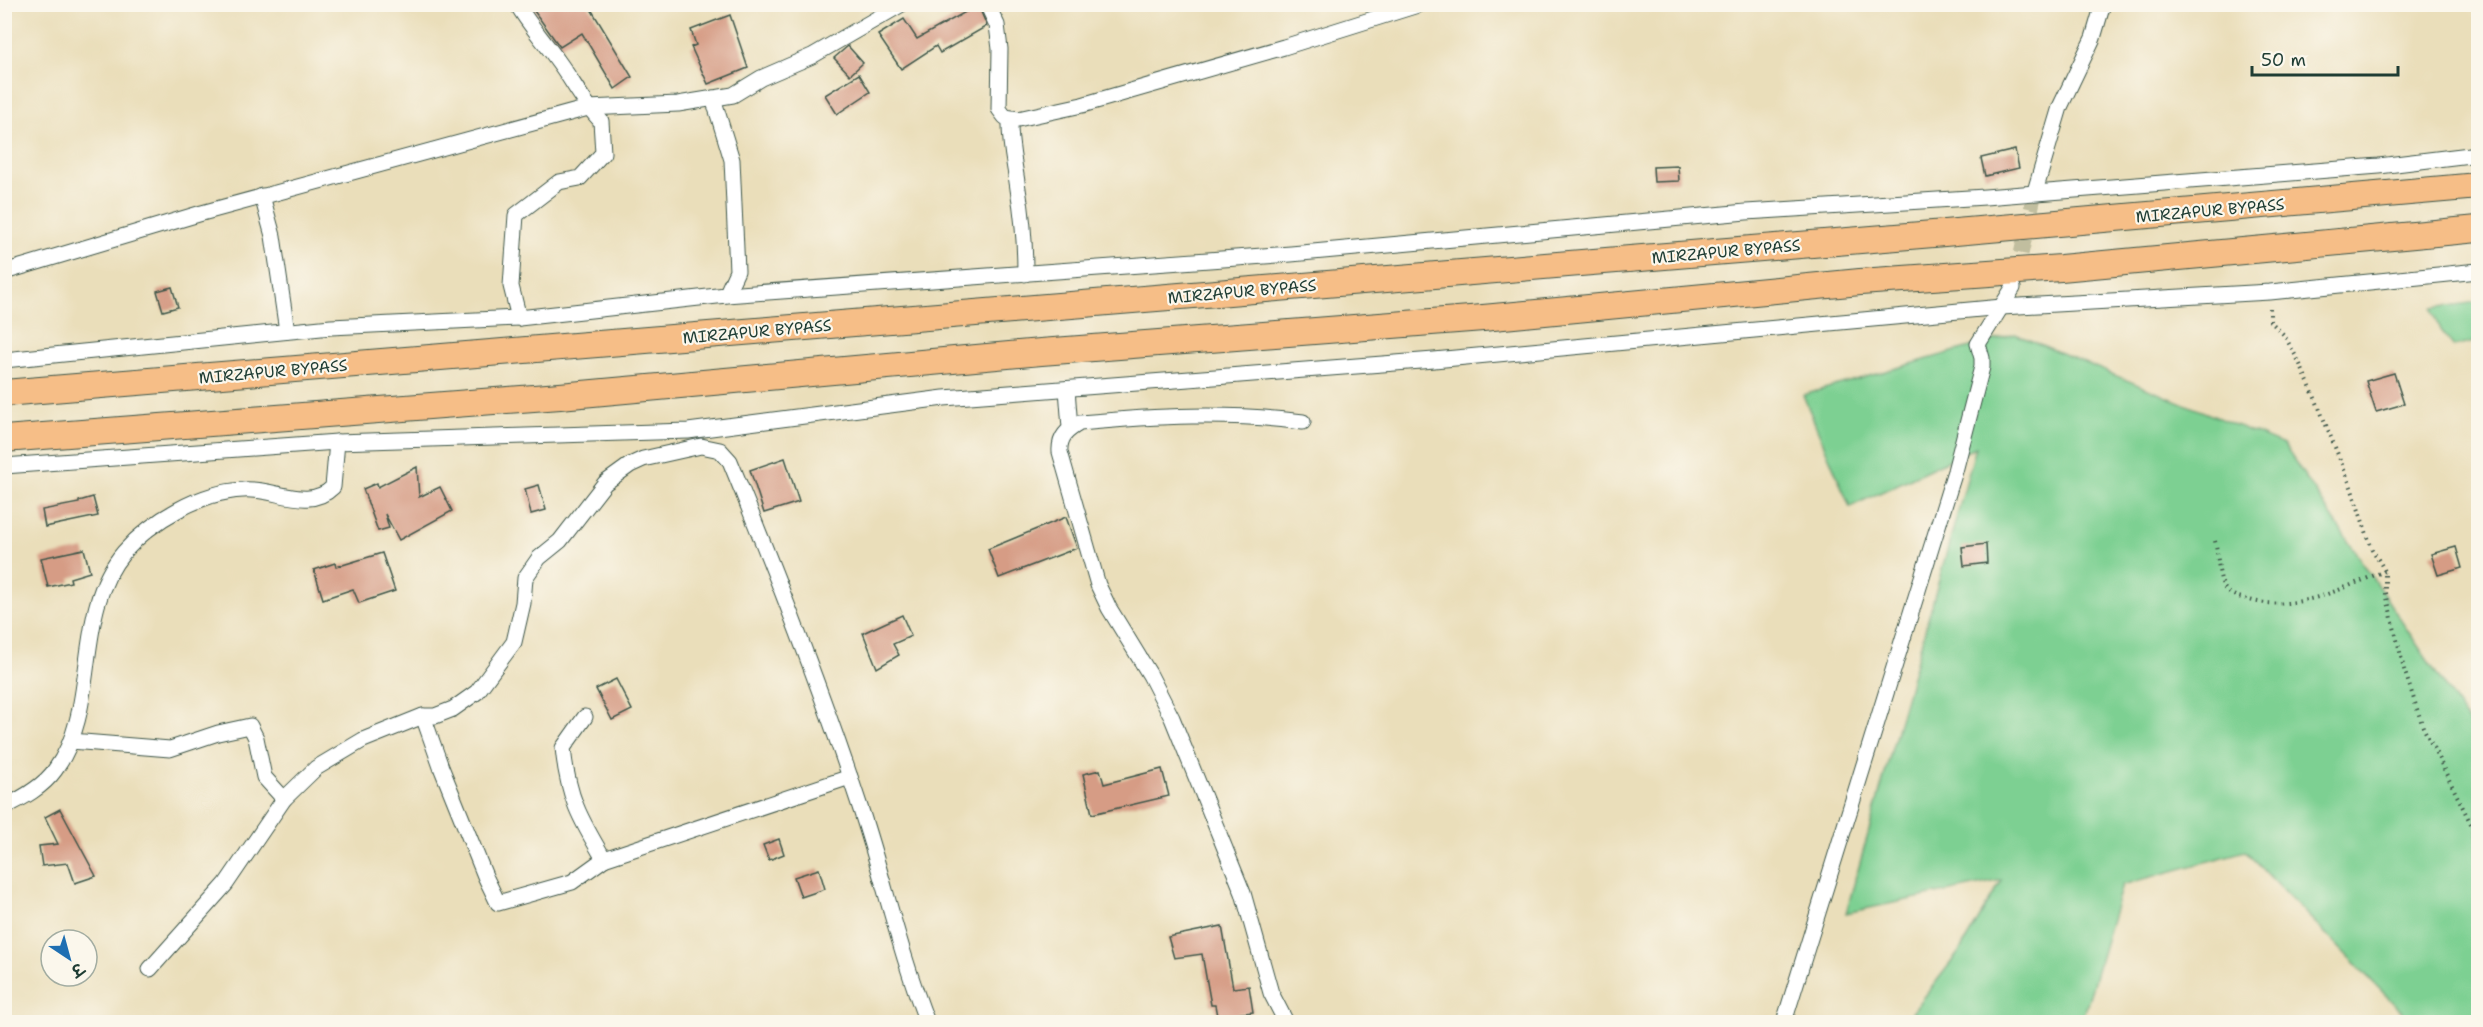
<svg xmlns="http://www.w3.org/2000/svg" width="2483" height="1027" font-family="'Shantell Sans','Playpen Sans Deva',sans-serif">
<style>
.green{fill:#7dd092;stroke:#4e8663;stroke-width:1.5}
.building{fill:#d69c85}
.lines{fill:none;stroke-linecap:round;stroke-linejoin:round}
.minor-tunnel{stroke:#c1be9f;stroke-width:15;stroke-dasharray:15 8;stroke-linecap:butt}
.minor-casing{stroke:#3d5548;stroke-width:17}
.trunk-casing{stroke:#3d5548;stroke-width:28}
.path{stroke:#3d5548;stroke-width:4;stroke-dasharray:1.5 4.5;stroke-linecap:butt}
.minor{stroke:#fff;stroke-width:15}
.trunk{stroke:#f6be87;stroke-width:26}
.labels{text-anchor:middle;stroke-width:4.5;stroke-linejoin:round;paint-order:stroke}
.street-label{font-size:16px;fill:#1f3d34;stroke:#fbf7ec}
</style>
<rect width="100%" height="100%" fill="#fbf7ec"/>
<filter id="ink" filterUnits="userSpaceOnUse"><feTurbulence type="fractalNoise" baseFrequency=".0167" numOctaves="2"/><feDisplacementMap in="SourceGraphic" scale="12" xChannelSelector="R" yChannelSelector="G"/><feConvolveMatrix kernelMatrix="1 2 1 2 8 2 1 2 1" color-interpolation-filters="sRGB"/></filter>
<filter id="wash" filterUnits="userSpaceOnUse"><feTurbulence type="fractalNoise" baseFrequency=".008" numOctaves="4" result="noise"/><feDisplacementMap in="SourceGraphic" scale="24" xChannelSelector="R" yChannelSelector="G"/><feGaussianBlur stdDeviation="1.35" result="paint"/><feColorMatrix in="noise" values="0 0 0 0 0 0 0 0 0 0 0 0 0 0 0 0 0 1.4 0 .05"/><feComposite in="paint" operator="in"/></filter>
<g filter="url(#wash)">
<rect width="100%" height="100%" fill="#eadeba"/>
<g class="green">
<polygon points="2478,302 2478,341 2454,347 2441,330 2432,308"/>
<polygon points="2015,334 2284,445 2478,736 2478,1022 2410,1022 2408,1018 2245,851 2122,885 2082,1022 1905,1022 1959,952 2002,880 1846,913 1976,447 1850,507 1803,395"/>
</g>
<g id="blocks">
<g class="building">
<polygon points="529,4 588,4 632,77 615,89 582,33 560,47"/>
<polygon points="978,5 987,26 940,53 936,46 901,69 878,35 904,19 917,39"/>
<polygon points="730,15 748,68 708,84 691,47 696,45 691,30"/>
<polygon points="848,46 863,63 850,75 834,58"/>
<polygon points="859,74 870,92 837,114 825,95"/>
<polygon points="2015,150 2019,168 1985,176 1981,158"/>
<polygon points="1678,166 1679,181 1654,182 1653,167"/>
<polygon points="172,287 178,307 163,311 157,291"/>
<polygon points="2394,373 2404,404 2376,412 2366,381"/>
<polygon points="785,458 799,502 764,513 750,470"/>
<polygon points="417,467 419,497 440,487 452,511 399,540 385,514 389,528 378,531 363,489 377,483 378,487"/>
<polygon points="539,485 546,510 531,514 525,489"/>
<polygon points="93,497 98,516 45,527 42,510 79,503 79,501"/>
<polygon points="1066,517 1077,548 999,578 988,549"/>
<polygon points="1986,544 1987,563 1964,566 1962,547"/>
<polygon points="2456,547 2462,568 2438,575 2431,554"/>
<polygon points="84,549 90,572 70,578 71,582 48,587 41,558"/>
<polygon points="382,553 395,591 359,603 353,589 323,599 314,570 335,563 336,567"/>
<polygon points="902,615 911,636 893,644 899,655 877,668 863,633"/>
<polygon points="616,679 632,710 612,720 596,689"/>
<polygon points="1162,769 1169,796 1092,814 1083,774 1100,770 1104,784"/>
<polygon points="60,809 96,876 75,883 68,863 42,866 39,846 58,844 45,817"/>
<polygon points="779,839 784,854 769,860 763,845"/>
<polygon points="819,869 825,889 801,897 794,877"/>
<polygon points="1222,926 1233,988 1249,986 1253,1012 1217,1016 1215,1005 1211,1005 1202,954 1174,958 1168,937"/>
</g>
</g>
</g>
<g filter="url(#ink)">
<use href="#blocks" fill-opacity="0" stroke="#3d5548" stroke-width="1.5"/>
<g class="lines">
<polyline class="minor-tunnel" points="2016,276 2036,188"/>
<g class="minor-casing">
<g id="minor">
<path d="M517,4C529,25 545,42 558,61C573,81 583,103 601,121L603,153L580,178L559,182L516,215L511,286L519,318"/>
<polyline points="987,4 997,25 1000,49 999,109 1005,117 1018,119 1082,105 1284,47 1421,4"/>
<polyline points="713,98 732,160 737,271 726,295"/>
<path d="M1010,119C1009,143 1015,165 1018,189C1023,217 1025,246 1025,274"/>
<polyline points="2036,188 2060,107 2093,38 2103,4"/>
<polyline points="262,196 273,236 287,331"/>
<polyline points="4,272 202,213 588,108 678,104 733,95 761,78 812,56 902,4"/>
<polyline points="4,360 331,327 519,318 726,295 1291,254 1746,212 1985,197 2379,166 2478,154"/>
<polyline points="1067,389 1070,428"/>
<polyline points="4,466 337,442 688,431 944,398 1434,360 2002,307 2270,292 2478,271"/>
<polyline points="423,716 441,767 485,876 498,903 572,882 604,859"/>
<path d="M585,717L563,748C568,797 579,817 604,859L850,777"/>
<polyline points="71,741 170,749 218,733 250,726 256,738 264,777 284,799"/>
<path d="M4,807C23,798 43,787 55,770C101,707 72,613 124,552C152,520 201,492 243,490C274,487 308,512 333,487L337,442"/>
<path d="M150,969L226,884L284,799L316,768L363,740L423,716H435L453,709L477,692L514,642L523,603L525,578L539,558L560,541L605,483L630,465L643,459L701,446L720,450L730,461C777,576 822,691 861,810C884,880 900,953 927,1022"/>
<path d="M1286,1022L1271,993L1243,893L1172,718L1150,675L1109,608L1098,585L1060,452C1059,437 1067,430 1080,423C1155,416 1228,412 1303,422"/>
<polyline points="1784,1022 1955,471 1982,367 1982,358 1978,344 2013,288"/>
</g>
</g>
<g class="trunk-casing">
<g id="trunk">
<polyline points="4,393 1933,234 2478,186"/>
<polyline points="4,439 560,396 1041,352 1483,318 1860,282 2061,268 2478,229"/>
</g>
</g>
<g class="path">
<polyline points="2270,308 2270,321 2284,335 2298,360 2316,400 2351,487 2372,549 2385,571 2385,589 2404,669 2423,727 2478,838"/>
<path d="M2215,541C2219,555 2217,579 2226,590C2231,595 2237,597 2243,598C2292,615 2340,589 2385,571"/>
</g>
<use href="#minor" class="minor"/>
<use href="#trunk" class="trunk"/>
</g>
</g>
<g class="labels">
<g class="street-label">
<text transform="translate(2210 210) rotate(-5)" y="6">MIRZAPUR BYPASS</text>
<text transform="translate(1726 251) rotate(-5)" y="6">MIRZAPUR BYPASS</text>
<text transform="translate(1242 291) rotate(-5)" y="6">MIRZAPUR BYPASS</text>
<text transform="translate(757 331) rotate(-5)" y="6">MIRZAPUR BYPASS</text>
<text transform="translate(273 371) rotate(-5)" y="6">MIRZAPUR BYPASS</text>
</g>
</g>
<rect width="2483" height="1027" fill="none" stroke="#fbf7ec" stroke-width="24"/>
<g transform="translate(69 958) rotate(144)"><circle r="28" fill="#fbf7ec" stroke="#a3ada2" stroke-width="1.5"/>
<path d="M0-4.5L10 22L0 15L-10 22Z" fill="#1f6fb2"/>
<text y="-9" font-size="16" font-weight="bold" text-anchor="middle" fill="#1f3d34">उ</text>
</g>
<path d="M2252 66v9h146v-9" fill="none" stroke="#1f3d34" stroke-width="3"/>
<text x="2261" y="66" font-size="18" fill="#1f3d34" stroke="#fbf7ec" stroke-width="4.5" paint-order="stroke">50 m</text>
</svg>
